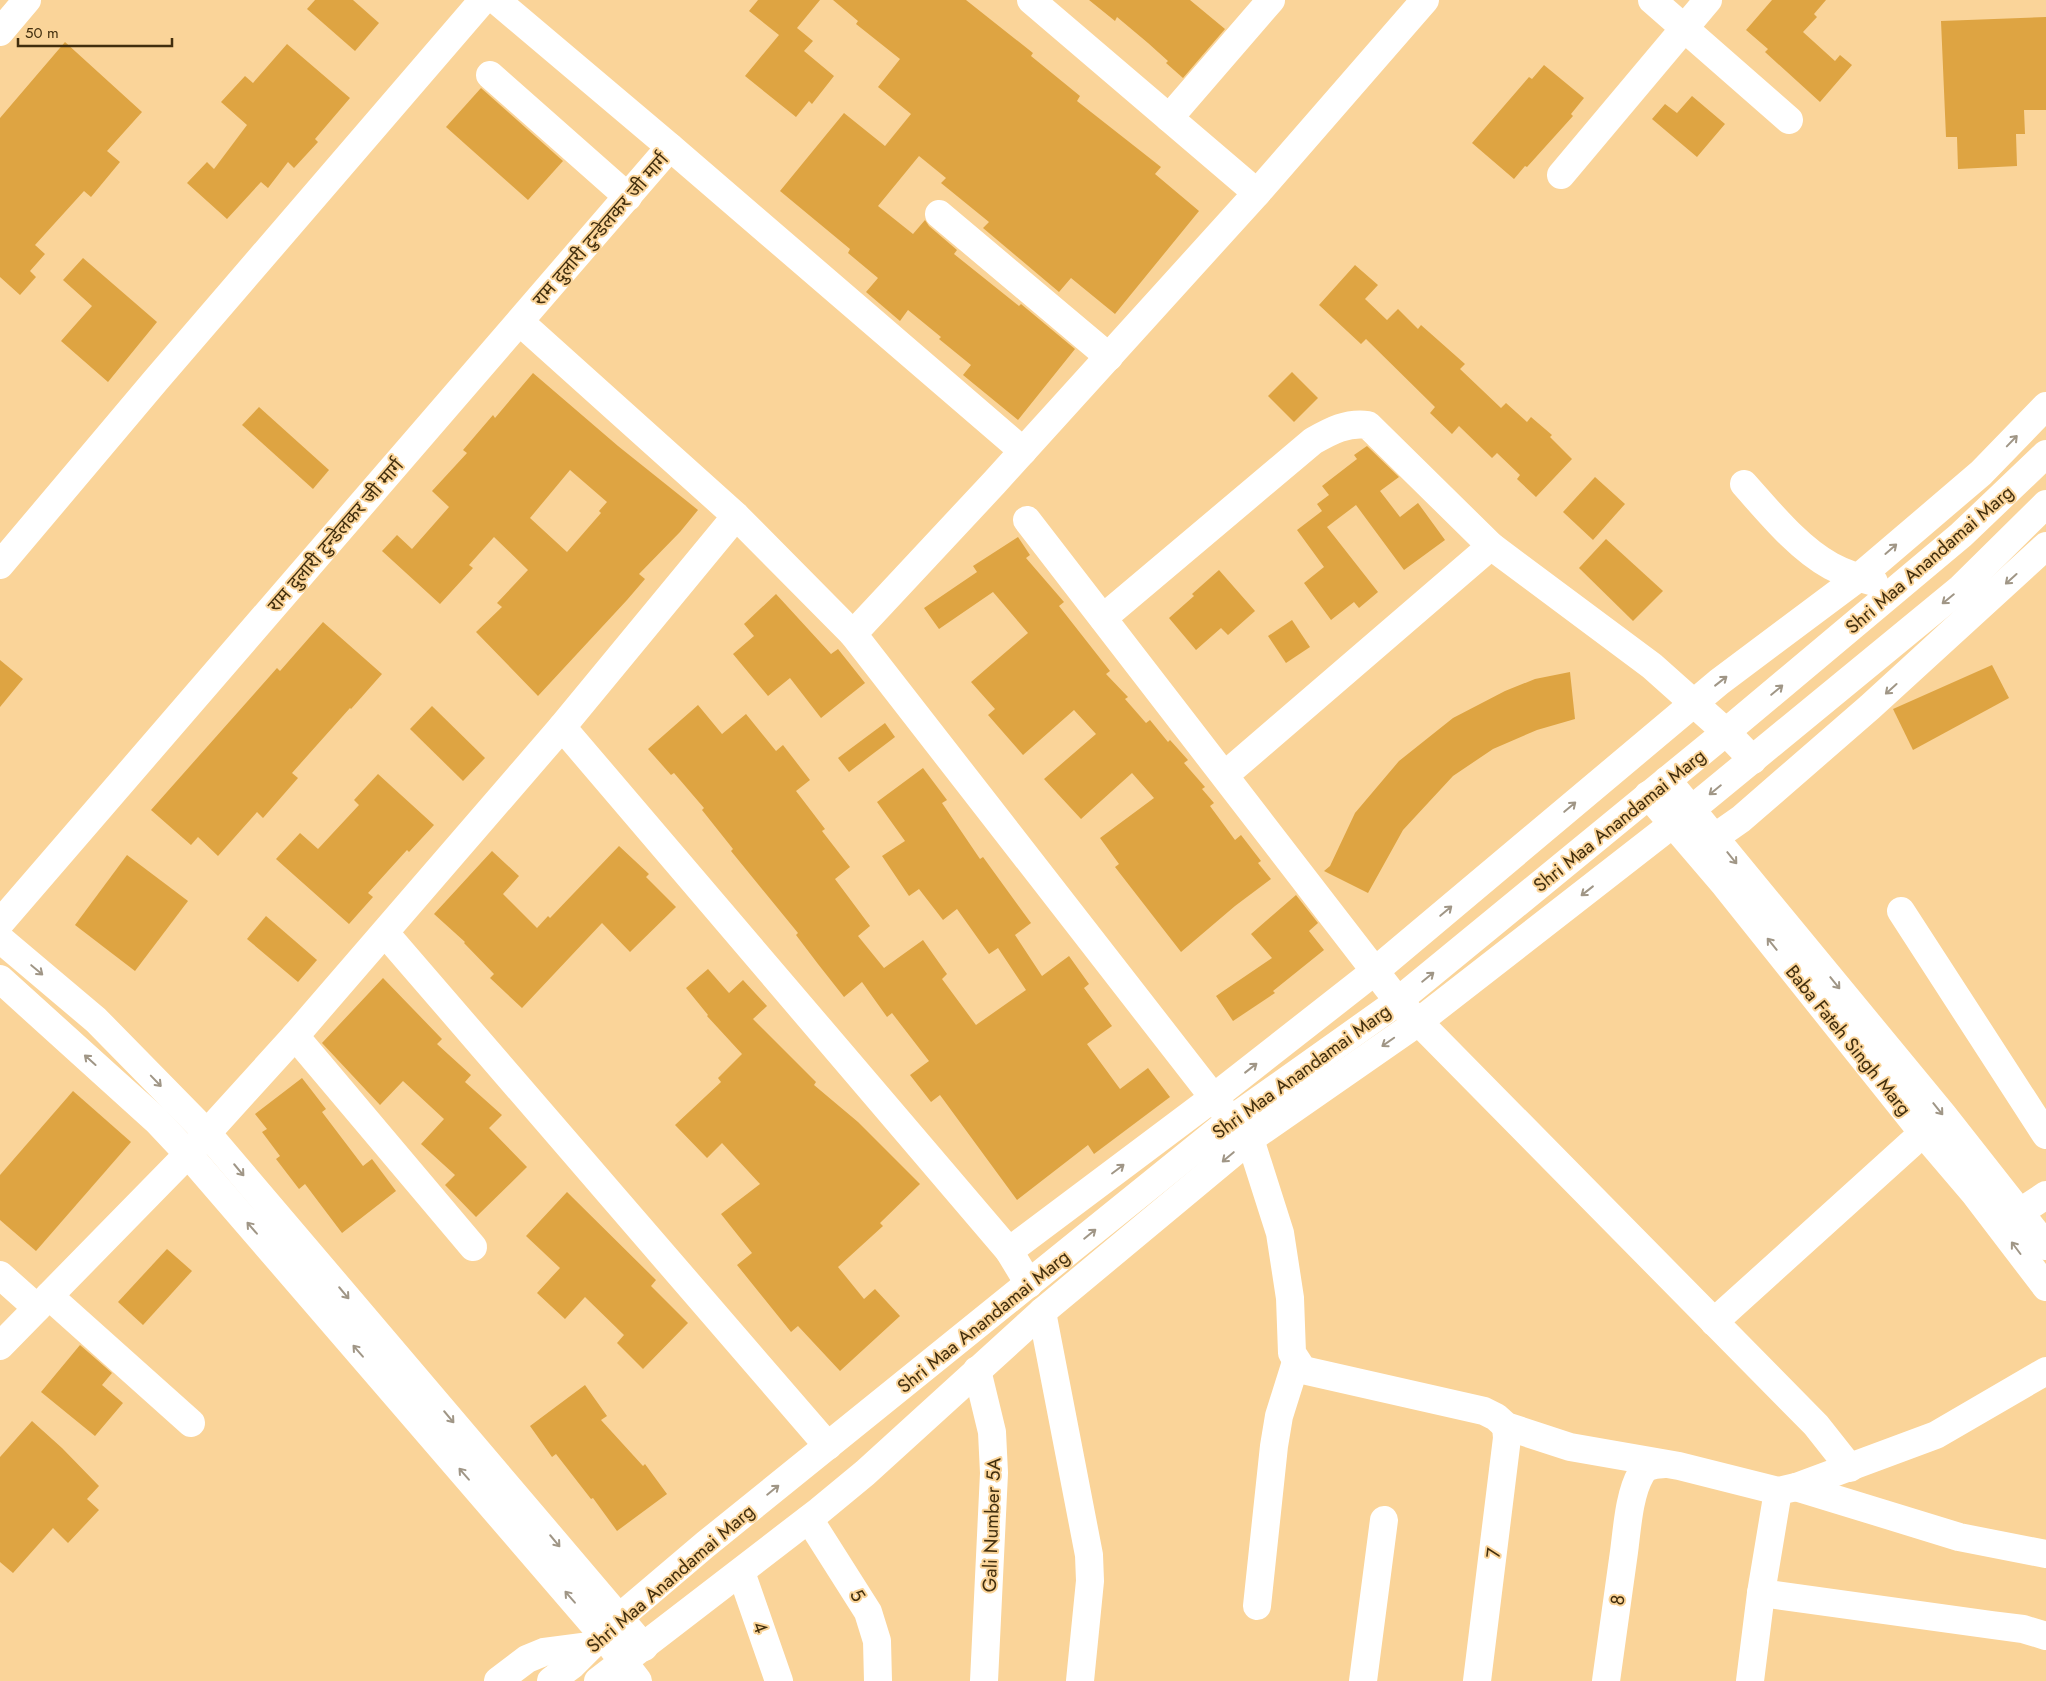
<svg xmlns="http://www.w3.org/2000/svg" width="2046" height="1681" font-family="Jost,'Noto Sans Devanagari',sans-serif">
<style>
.building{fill:#dea442;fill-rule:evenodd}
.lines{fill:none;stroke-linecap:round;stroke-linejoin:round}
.minor{stroke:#fff;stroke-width:28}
.major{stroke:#fff;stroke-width:28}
.oneway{stroke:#a09686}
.labels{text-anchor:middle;stroke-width:4;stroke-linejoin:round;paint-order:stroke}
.street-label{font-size:19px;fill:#412e0e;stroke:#fad499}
</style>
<rect width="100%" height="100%" fill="#fad499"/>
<g class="building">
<polygon points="315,0 353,0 379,23 355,51 307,9"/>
<polygon points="758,0 820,0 797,28 813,41 804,51 834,76 812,104 809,101 796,117 745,76 779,35 749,11"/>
<polygon points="833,0 966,0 1033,53 1031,56 1080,96 1077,101 1161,167 1155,174 1199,211 1115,314 1071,278 1059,292 983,228 989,222 941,183 946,178 919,156 878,206 913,234 925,220 929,226 957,250 954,254 1019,306 1021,304 1075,349 1018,420 963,375 971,365 939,339 941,337 908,310 900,321 866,292 878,278 848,253 850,249 780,191 844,113 885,146 911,114 878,87 900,59 856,24 858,21"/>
<polygon points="1089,0 1190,0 1225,29 1183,78 1166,63 1168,61 1148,43 1117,17 1115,21"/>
<polygon points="1772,0 1826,0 1814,14 1817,17 1803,32 1835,61 1840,55 1852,65 1820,102 1765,52 1768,49 1746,30"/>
<polygon points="2046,17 2046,110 2024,110 2025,134 2016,134 2017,166 1958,169 1957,137 1946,137 1941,21"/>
<polygon points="65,42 142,112 107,151 120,162 91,197 84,191 35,245 45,254 30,271 36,277 20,295 0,277 0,118"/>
<polygon points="287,44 350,98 315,139 318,142 294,168 288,162 268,188 261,182 227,219 187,183 207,162 214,169 247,125 221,102 245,76 253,83"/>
<polygon points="1544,65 1584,98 1571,114 1573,116 1555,136 1527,167 1525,166 1514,179 1472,143 1529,77 1532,79"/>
<polygon points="481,88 563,161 528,200 446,127"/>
<polygon points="1692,96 1725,124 1697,157 1652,119 1665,104 1677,113"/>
<polygon points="83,258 157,322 108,382 61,341 92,306 63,280"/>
<polygon points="1355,265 1378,285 1365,299 1387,320 1398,309 1418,329 1421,325 1465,364 1460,369 1501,408 1506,403 1527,422 1531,417 1552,435 1550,437 1572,459 1536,497 1517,479 1520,475 1497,453 1492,458 1459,426 1452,434 1430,413 1435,407 1366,339 1361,344 1319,305"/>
<polygon points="1292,372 1318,398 1294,422 1268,396"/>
<path d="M533,373L618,446L698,510L680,532L639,574L645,579L627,600L538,696L476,632L502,607L497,603L528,570L494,537L469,565L473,568L440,604L382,551L397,535L412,549L449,507L432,491L467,453L463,450L493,415L495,418ZM570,470L607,502L599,511L601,513L567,552L530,518Z"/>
<polygon points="259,407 329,470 313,489 242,425"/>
<polygon points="1367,446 1399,477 1380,491 1400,517 1418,503 1445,540 1404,570 1356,505 1327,527 1378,592 1359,608 1354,602 1331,620 1304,583 1324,567 1297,530 1322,511 1317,504 1329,495 1322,486 1357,459 1354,455"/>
<polygon points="1595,477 1625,504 1593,540 1563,512"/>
<polygon points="1018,537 1030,555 1026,558 1064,602 1059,606 1110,671 1106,674 1128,697 1125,699 1146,723 1150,720 1168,742 1170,740 1188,760 1184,763 1205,787 1202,789 1214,803 1210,806 1235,840 1241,835 1261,861 1258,863 1271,879 1235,906 1181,952 1115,867 1119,864 1100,838 1154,798 1132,773 1081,819 1044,779 1096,734 1074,710 1023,755 988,715 995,709 971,682 1028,633 993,592 939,629 924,608 977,572 973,566"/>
<polygon points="1606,539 1663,591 1633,621 1579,568"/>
<polygon points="1219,570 1255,611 1228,635 1221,628 1196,650 1169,618 1194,596 1192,594"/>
<polygon points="776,594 831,654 838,649 865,683 821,718 790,678 768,696 733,654 754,636 744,624"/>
<polygon points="1292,620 1310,647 1286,663 1268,636"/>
<polygon points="323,622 382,674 351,709 350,708 292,773 298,778 263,818 257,812 218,856 198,837 191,845 151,810 277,668 280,671"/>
<polygon points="0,660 23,679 0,707"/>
<polygon points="1992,665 2009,698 1913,750 1893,709"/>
<polygon points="1570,672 1575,719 1537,730 1493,749 1453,776 1403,830 1368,893 1324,871 1330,866 1355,813 1399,761 1453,718 1505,691 1535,679"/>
<polygon points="698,705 722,734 746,714 776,751 783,745 810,780 796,791 825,829 822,831 850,867 835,879 870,926 858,936 884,968 923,940 947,974 942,979 976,1025 1026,990 998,948 989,954 957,909 943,920 919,889 909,896 882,856 905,841 877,802 923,768 947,800 942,803 980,859 983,857 1031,923 1015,935 1042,976 1069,956 1089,984 1084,988 1112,1026 1087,1044 1120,1089 1148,1068 1170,1097 1094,1154 1088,1145 1017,1200 940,1095 931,1102 910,1075 929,1061 892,1013 887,1017 862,982 844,997 818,964 796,935 798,933 731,851 733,849 702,810 704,808 674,773 671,775 648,749"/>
<polygon points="432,706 485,758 463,781 410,729"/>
<polygon points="885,723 895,737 849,772 838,758"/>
<polygon points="378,774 434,825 409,852 407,850 368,893 373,897 349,924 276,859 300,833 318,849 359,805 354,800"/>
<polygon points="619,846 649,874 646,877 676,907 630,952 602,923 522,1008 490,978 494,974 464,943 465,942 434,914 492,851 519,876 503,894 537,928 548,916 550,918"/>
<polygon points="127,855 188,901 135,971 75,925"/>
<polygon points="1296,895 1318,923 1309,931 1324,950 1273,991 1275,993 1233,1021 1216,996 1272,958 1251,934"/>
<polygon points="266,916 317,960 298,982 247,939"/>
<polygon points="708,969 729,993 743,980 767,1006 753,1019 816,1082 814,1085 858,1122 920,1184 880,1223 883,1226 838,1267 864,1299 875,1289 900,1316 840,1371 798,1326 791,1332 737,1265 752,1253 721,1214 760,1184 722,1143 707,1158 675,1125 721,1082 718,1078 742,1054 707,1016 708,1015 686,988"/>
<polygon points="383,978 442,1039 437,1044 471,1075 465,1082 502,1115 489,1128 527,1167 476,1217 445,1185 455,1175 421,1144 444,1119 403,1081 380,1105 322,1043"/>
<polygon points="302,1078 326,1109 322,1112 363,1166 372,1159 396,1191 342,1233 305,1184 299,1189 276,1159 280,1156 262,1132 267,1129 255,1114"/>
<polygon points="73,1091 131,1142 36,1251 0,1220 0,1175"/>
<polygon points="567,1192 656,1280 651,1286 688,1323 643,1369 617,1343 624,1335 585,1297 565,1319 537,1293 560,1268 526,1236"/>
<polygon points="167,1249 192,1271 143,1325 118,1302"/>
<polygon points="80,1345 112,1373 102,1385 123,1403 95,1436 41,1392"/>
<polygon points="585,1385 607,1416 601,1420 643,1466 645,1464 667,1494 617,1531 593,1498 591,1499 556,1454 552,1457 530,1426"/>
<polygon points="32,1421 62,1448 99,1486 87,1499 99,1510 68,1543 53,1528 13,1573 0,1562 0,1457"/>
</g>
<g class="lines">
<g class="minor">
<polyline points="496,0 670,147 1023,451"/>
<polyline points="1031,0 1257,193"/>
<polyline points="1652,0 1789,120"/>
<polyline points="0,32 27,0"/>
<polyline points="490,75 628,197"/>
<polyline points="1169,118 1271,0"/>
<polyline points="1561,175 1708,0"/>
<polyline points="939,214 1109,357"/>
<polyline points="520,322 736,516 853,634 1224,1111"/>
<path d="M1744,484C1769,512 1798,548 1831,566C1844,573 1859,578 1874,582"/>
<polyline points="1027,520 1398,1001 1816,1425 1850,1468"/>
<polyline points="0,565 156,380 483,0"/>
<path d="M1103,618L1313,441C1331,431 1347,422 1368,425L1491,546L1652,666L1726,732L1753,760"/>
<polyline points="853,634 994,483 1257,193 1425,0"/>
<polyline points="562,727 1009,1251 1029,1284"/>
<polyline points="1225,775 1491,546"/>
<polyline points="1667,780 1943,1115 2046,1246"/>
<polyline points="1648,795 1725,885 1923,1133 1975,1194 2046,1287"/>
<polyline points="1701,847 1741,819 1870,707 2046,546"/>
<polyline points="1901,911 2046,1135"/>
<polyline points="0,923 670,147"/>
<polyline points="385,933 828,1446"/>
<polyline points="0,939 96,1020 207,1133 644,1647"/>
<polyline points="0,979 156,1120 188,1154 602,1634 638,1681"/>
<polyline points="295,1036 473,1247"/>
<polyline points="1250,1139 1280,1233 1290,1298 1292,1353 1303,1370 1484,1411 1496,1417 1506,1426 1570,1447 1679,1466 1778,1491 1796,1487 1936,1435 2046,1371"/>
<polyline points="2005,1222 2046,1195"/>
<polyline points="1009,1251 1213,1098 1375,971 1719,682 1858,578 1981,473 2046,406"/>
<polyline points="0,1275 37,1308"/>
<polyline points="49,1296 191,1423"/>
<polyline points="1042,1312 1089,1555 1090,1581 1080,1681"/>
<polyline points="1714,1322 1923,1133"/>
<polyline points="0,1346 188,1154 295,1036 562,727 736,516"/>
<polyline points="977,1370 992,1432 994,1473 984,1681"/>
<polyline points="1796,1487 1959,1537 2046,1554"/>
<polyline points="809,1519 868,1612 877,1641 878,1681"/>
<polyline points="741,1572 779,1681"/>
<polyline points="1761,1593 1992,1625 2023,1629 2046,1636"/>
<polyline points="1257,1606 1274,1446 1279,1416 1296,1362"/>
<polyline points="498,1681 527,1659 544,1652 590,1646"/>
<polyline points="1363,1681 1384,1520"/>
<polyline points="1477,1681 1507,1438 1506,1426"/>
<path d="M1606,1681C1612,1638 1618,1595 1624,1552C1627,1530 1629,1494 1641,1474C1646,1465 1654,1465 1664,1464"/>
<polyline points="1750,1681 1761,1593 1778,1491"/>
</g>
<g class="major">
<polyline points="551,1681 572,1665 620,1617 706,1544 1231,1120 1393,1005 1726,732 1961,535 2046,454"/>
<polyline points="598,1681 819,1511 865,1473 1042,1312 1250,1139 1417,1023 1692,809 1961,588 2046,504"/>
</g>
</g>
<defs><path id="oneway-shaft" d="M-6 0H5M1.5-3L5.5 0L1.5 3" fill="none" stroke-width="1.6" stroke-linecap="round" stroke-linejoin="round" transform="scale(1.25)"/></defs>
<g class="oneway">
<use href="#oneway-shaft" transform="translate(2012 441) rotate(-46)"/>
<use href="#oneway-shaft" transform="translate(1891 549) rotate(-41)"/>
<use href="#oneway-shaft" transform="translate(2011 579) rotate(138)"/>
<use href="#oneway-shaft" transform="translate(1948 599) rotate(141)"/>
<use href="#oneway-shaft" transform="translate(1721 681) rotate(-38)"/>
<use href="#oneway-shaft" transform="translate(1891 689) rotate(138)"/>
<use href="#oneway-shaft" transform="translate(1777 690) rotate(-40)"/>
<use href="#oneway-shaft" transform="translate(1715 790) rotate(141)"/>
<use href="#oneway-shaft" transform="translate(1570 807) rotate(-40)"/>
<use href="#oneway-shaft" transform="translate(1732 858) rotate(51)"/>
<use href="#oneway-shaft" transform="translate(1587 891) rotate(142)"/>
<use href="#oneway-shaft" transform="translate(1446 911) rotate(-40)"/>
<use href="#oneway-shaft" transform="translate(1772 944) rotate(-129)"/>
<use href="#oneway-shaft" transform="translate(37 970) rotate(40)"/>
<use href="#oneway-shaft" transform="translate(1428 977) rotate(-39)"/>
<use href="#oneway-shaft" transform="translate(1835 983) rotate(51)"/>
<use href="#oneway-shaft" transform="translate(1388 1042) rotate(145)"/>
<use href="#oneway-shaft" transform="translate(90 1060) rotate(-138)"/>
<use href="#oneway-shaft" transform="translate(1251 1068) rotate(-38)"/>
<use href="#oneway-shaft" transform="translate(156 1081) rotate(46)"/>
<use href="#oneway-shaft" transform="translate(1938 1109) rotate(51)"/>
<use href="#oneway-shaft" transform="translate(1228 1157) rotate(140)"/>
<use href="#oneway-shaft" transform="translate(1118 1169) rotate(-37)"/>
<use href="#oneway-shaft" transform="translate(239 1170) rotate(50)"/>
<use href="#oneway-shaft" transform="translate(252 1228) rotate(-131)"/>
<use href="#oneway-shaft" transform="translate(1090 1234) rotate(-39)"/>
<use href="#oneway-shaft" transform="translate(2016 1248) rotate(-127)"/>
<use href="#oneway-shaft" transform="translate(344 1293) rotate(50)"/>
<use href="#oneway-shaft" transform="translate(358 1351) rotate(-131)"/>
<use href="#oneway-shaft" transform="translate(449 1417) rotate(50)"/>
<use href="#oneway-shaft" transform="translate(464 1474) rotate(-131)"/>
<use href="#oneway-shaft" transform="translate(773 1490) rotate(-39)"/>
<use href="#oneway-shaft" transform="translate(555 1541) rotate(50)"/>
<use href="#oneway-shaft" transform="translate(570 1597) rotate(-131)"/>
</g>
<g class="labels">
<g class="street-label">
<text transform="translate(600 229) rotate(-49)" y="7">राम दुलारी टुन्डेलकर जी मार्ग</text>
<text transform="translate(335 535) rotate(-49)" y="7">राम दुलारी टुन्डेलकर जी मार्ग</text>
<text transform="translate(1929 559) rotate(-41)" y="7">Shri Maa Anandamai Marg</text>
<text transform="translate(1619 820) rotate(-39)" y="7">Shri Maa Anandamai Marg</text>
<text transform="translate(1849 1040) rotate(51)" y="7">Baba Fateh Singh Marg</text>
<text transform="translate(1301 1071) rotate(-36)" y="7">Shri Maa Anandamai Marg</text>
<text transform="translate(983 1321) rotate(-39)" y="7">Shri Maa Anandamai Marg</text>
<text transform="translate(991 1525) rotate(-88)" y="7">Gali Number 5A</text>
<text transform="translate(1493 1553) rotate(-83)" y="7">7</text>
<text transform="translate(670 1578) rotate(-41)" y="7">Shri Maa Anandamai Marg</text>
<text transform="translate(858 1595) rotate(57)" y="7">5</text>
<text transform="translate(1617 1600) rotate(-82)" y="7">8</text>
<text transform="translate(761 1627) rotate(70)" y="7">4</text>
</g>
</g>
<path d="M18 38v8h154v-8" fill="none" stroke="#412e0e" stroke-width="2.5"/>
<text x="25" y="38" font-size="15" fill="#412e0e" stroke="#fad499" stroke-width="4" paint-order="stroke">50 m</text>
</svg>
